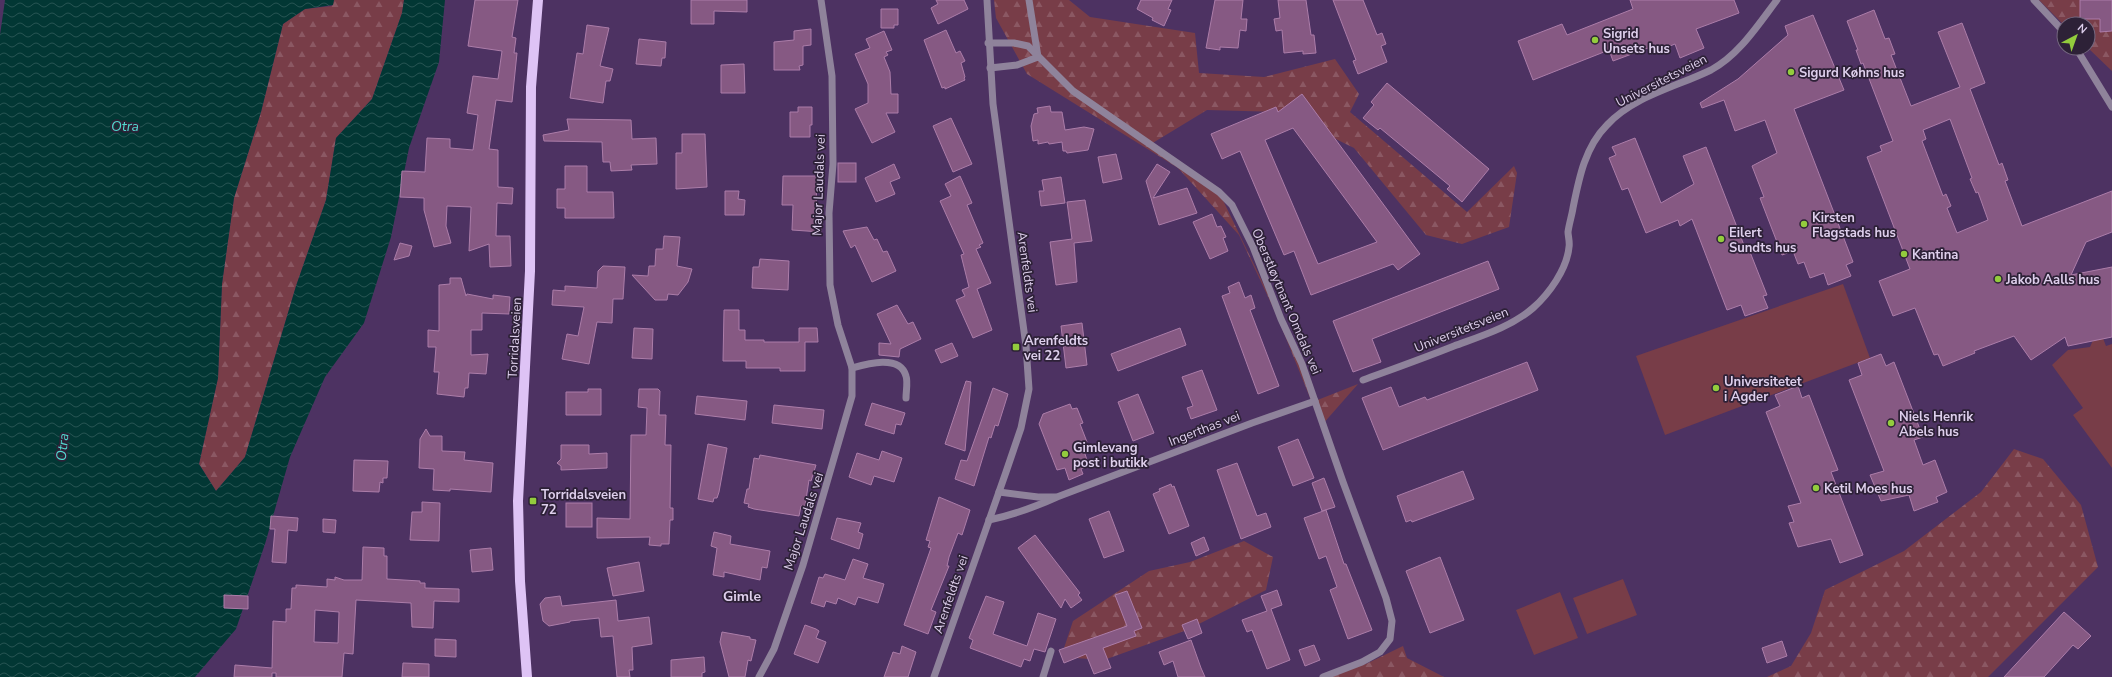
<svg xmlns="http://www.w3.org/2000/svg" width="2112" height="677" font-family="'Nunito Sans',sans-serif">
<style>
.grass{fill:#783d48}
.forest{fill:url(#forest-firs)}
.water{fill:url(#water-waves)}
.building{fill:#865983;stroke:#ac7da9;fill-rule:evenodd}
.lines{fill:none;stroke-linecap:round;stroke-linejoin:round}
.minor{stroke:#8f839b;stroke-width:7}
.major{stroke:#dec3f5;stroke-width:10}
.poi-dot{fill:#93cc3d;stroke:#2d2137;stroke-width:1.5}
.labels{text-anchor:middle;stroke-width:3.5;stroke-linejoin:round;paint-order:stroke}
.poi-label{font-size:13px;font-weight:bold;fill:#decfec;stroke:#2d2137;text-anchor:start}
.street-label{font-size:13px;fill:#decfec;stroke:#2d2137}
.water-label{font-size:14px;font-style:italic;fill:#52d8cf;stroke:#2d2137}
.neighbourhood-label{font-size:14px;font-weight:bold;fill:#decfec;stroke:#2d2137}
</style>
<defs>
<pattern id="forest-firs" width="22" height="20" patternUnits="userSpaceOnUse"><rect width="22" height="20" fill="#783d48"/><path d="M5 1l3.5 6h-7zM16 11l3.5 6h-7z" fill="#8b5863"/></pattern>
<pattern id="water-waves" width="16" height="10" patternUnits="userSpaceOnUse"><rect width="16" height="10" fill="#023734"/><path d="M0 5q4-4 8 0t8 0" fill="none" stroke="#265352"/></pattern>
</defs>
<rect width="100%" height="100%" fill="#4d3262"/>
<g class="grass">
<polygon points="1843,284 1870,358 1665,435 1636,356"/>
<polygon points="2101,333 2106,346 2112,344 2112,468 2073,415 2083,408 2052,365 2068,350 2090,347 2094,338"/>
<polygon points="1623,579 1637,615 1587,634 1573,598"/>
<polygon points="1560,592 1578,638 1534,655 1516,610"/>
</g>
<g class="forest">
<polygon points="334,0 404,0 402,13 372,99 336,138 326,200 296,286 245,457 216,491 199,464 218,378 222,284 234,198 261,112 283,24 305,9 332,6"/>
<polygon points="994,0 1069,0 1090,17 1195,33 1199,73 1264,77 1335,59 1359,94 1350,112 1467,212 1514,166 1517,173 1509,227 1462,244 1426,235 1354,148 1281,112 1207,110 1151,144 1219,192 1302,364 1315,401 1358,384 1322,425 1338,467 1277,316 1239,235 1178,168 1027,74 996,18"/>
<polygon points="2039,0 2112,0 2112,71 2088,48 2088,24 2064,25"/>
<polygon points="2014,449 2043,459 2081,505 2098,567 1988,677 1767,677 1791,666 1811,633 1825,590 1904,551 1981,492"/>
<polygon points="1244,541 1273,557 1266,590 1187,630 1104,660 1061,657 1073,621 1149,571 1190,562"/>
<polygon points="1403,646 1407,658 1444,677 1330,677 1368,663"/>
</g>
<polygon class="water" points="5,0 334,0 333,5 305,9 283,24 261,112 234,198 222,284 218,378 199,464 216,491 245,457 296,286 326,200 336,138 372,99 402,13 404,0 445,0 439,62 409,148 391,237 364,323 325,377 290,457 265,544 236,629 195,677 0,677 0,35"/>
<g class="building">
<polygon points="475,0 518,0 512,37 516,38 514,53 517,53 512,102 496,100 489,149 498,150 498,187 513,188 512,204 497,203 496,236 510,236 511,266 490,267 489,244 469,251 471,207 447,206 446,226 451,243 434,247 424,210 424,198 400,197 402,171 425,172 427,138 450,139 450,148 473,150 478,115 467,113 473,76 498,79 502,51 468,46"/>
<polygon points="691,0 747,0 747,12 714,11 714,24 691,24"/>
<polygon points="936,0 964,0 968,9 938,24 931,8 938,4"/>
<polygon points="1141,0 1172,0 1168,9 1171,10 1164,26 1152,20 1153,18 1137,9"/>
<polygon points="1215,0 1243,0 1241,19 1247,19 1246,31 1240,30 1238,48 1220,47 1220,50 1206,48"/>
<polygon points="1278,0 1306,0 1311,35 1314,35 1316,53 1303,54 1303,51 1284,53 1282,30 1276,31 1274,19 1280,18"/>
<polygon points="1333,0 1363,0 1377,35 1382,33 1386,44 1381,46 1387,62 1358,74 1353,61 1356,60"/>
<polygon points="1630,0 1734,0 1739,13 1696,29 1704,48 1680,58 1675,44 1650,54 1648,48 1613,61 1609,50 1533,80 1518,41 1562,24 1567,35 1633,9"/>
<polygon points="2080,0 2112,0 2112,31 2100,32 2100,19 2080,19"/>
<polygon points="881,9 898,9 898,25 894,25 894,28 881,28"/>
<path d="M1874,10L1885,39L1889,38L1895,54L1891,55L1911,106L1960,87L1938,32L1962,23L1985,83L1970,89L1999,165L2002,163L2008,180L2005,181L2022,226L2112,191V232L2086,242L2071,275L2112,267V337L2068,346L2065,337L2031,360L2014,336L1974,351L1975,353L1943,366L1938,354L1934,355L1915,308L1893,316L1879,281L1910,269L1867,157L1882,151L1880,146L1893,141L1863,63L1861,64L1856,50H1858L1847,21ZM1950,119L1972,178L1970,179L1976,193L1978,192L1988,220L1957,233L1947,208L1951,206L1946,194L1943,196L1922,141L1926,139L1923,130Z"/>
<polygon points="1813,15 1844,90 1794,109 1853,262 1846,265 1851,276 1828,285 1824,273 1810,278 1804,262 1798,264 1793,251 1782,255 1760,198 1764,197 1752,166 1777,153 1765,120 1735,131 1724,100 1702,108 1700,103 1738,79 1788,35 1785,26"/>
<polygon points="587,25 609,28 600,66 613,69 610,81 606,81 603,103 570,98 577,53 583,54"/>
<polygon points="811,29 811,45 803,46 803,65 799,66 800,70 774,70 774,42 794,40 794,31"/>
<polygon points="946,30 956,53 960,51 965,61 961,63 965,77 964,78 965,80 945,89 945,87 942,88 924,40"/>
<polygon points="884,31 892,50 886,52 888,55 884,57 890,72 891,94 898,94 898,113 886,113 895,132 872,143 855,109 868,103 868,84 855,54 870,48 866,39"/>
<polygon points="639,39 666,42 665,58 662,58 661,66 636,64"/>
<polygon points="744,64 745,93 721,93 721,65"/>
<polygon points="1387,83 1489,169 1462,202 1447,189 1450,186 1380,128 1378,130 1363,118 1374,105 1371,102"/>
<path d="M1302,94L1420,254L1398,270L1393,264L1311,295L1294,251L1284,255L1240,151L1222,159L1211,134L1276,107L1278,112ZM1293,128L1355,212L1377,242L1318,264L1265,140Z"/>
<polygon points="1050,106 1051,112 1062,112 1065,130 1084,127 1094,129 1088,150 1067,153 1066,151 1063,151 1062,142 1049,144 1048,142 1038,144 1038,140 1033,141 1031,126 1034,114 1038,113 1037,108"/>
<polygon points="798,107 812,107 812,125 810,125 810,137 790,137 790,112 798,112"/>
<polygon points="951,118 972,164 953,172 933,126"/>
<polygon points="567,119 631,120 632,139 656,138 657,164 631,165 632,170 611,171 610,162 603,162 602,142 544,141 543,135 569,130"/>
<polygon points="682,134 705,134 707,187 676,189 676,153 682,153"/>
<polygon points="1635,138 1661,203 1694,184 1683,156 1706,147 1747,253 1750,252 1767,295 1763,296 1768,308 1745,316 1741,305 1727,310 1692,219 1680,226 1678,220 1646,233 1628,188 1622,190 1609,158 1616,155 1612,147"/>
<polygon points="1116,154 1122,179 1103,183 1098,157"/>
<rect x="838" y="163" width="18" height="19"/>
<polygon points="894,164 900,178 890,182 895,194 876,202 865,178"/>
<polygon points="1157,164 1170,172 1153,198 1187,188 1197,213 1159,225 1146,181"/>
<polygon points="565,166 587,166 587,192 613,192 614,218 565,218 565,208 557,208 557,189 565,189"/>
<polygon points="783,176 817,176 816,211 822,212 821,232 792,230 793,205 782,205"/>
<polygon points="960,176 972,203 967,205 983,243 979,245 981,247 976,249 991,283 977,289 992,330 973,338 956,300 965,296 962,290 969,287 961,255 964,254 940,201 951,196 945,184"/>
<polygon points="1061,177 1065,203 1041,206 1039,191 1044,191 1042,180"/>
<polygon points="725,191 739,191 738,199 745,200 744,215 725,215"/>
<polygon points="1085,200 1092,241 1074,243 1077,282 1056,285 1050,242 1072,239 1067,202"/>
<polygon points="1212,214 1217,227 1221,226 1226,237 1223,238 1228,251 1210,259 1193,222"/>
<polygon points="867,227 874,240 877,239 883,252 887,251 896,271 872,282 855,245 851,248 843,231"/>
<polygon points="664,236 680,237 677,266 692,269 688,282 678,295 668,294 667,300 655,300 632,275 648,276 649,266 655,266 656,249 663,249"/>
<polygon points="400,243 412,246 409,256 394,260"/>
<polygon points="760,259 789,261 788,290 752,288 753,267 759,267"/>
<polygon points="1488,261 1499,289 1372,339 1381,362 1353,372 1333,321"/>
<polygon points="603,266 625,267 623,299 613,299 612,323 597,322 589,364 562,359 567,334 578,336 584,307 552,305 553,290 565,291 565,286 597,288 598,271"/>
<polygon points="450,278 461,278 466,296 467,294 493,299 493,295 510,297 509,314 482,313 482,330 471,330 471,355 488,354 486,374 469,373 468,388 465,388 464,397 437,394 439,372 434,372 436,347 428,347 428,330 439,331 439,285 450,284"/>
<polygon points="1239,282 1245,298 1251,295 1255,308 1250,310 1279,386 1258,394 1222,296 1230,293 1228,287"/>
<polygon points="897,305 908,324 913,322 921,339 900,349 899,357 879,355 879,343 891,344 877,314"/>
<polygon points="724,310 739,310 739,330 745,330 745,340 764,340 764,342 799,342 799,328 817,328 818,342 805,342 805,371 780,371 780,368 746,368 746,361 723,361"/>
<polygon points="1082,323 1087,365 1066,368 1061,326"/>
<polygon points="634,328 653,329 652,359 632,358"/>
<polygon points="1180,328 1186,345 1118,371 1111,354"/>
<polygon points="952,343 958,356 941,363 935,350"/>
<polygon points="1881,354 1886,366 1894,362 1923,437 1914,440 1923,465 1935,460 1947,492 1936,497 1938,502 1914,511 1909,495 1881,501 1870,475 1884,471 1849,380 1862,375 1858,363"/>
<polygon points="1527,362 1538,390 1383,450 1362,398 1391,387 1399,407 1425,397 1427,400"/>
<polygon points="1202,370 1217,410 1191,419 1187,408 1193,406 1182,377"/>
<polygon points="966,381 971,382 965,451 945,444"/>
<polygon points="1798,386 1802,398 1809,395 1838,470 1831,472 1863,555 1840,563 1831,539 1798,547 1789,523 1794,522 1788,506 1801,503 1766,412 1780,406 1775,395"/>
<polygon points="993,388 1008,394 998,426 995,425 991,438 989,437 974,486 955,479 961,460 967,461"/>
<polygon points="588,389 601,389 601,415 566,415 566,392 588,392"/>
<polygon points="639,389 658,389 660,391 659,415 666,415 665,445 671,445 670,508 673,508 673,520 670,520 669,544 661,544 661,546 649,545 650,537 597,538 597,518 630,519 631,435 646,435 647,408 638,407"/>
<polygon points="1138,394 1154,433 1133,441 1118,402"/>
<polygon points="697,396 747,401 745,420 695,414"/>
<polygon points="872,403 905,413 901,425 896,424 894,434 865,425"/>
<polygon points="1070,404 1072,409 1077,408 1083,423 1080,424 1087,442 1082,445 1089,466 1081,469 1083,474 1069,480 1065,468 1057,470 1039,424 1043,414"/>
<polygon points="774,405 824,410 822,429 772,423"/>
<polygon points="426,429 430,436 442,436 442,451 465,452 464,460 493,463 491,492 450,489 450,491 433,490 434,469 419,468 420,439"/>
<polygon points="1298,439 1314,478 1293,486 1278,447"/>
<polygon points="708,444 727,448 719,492 717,498 714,498 713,502 698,499"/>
<polygon points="561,445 589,445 589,454 607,453 607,468 561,470 561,466 557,463 561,459"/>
<polygon points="882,451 902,458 894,482 874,476 871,485 849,477 857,453 879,460"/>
<polygon points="760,455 816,465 811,481 809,480 805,506 801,506 799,516 754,509 748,507 749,504 744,503 747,489 749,489 754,458 759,459"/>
<polygon points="354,460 388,461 387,478 383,478 383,483 380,482 379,492 353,491"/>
<polygon points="1237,463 1257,516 1266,513 1271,527 1241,539 1217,470"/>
<polygon points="1463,471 1474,499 1412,522 1411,520 1406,522 1397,496"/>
<polygon points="1324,478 1335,507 1322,511 1312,483"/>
<polygon points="1171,484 1172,487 1174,486 1189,526 1169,534 1153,494 1160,491 1159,489"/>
<polygon points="939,497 970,510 962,535 958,533 949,557 947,566 949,566 931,610 936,612 928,634 904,625 931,548 928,547 930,541 926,540"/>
<polygon points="422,502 440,503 439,541 410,540 412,512 422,512"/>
<rect x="566" y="503" width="26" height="24"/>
<polygon points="1326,510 1344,564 1346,564 1372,630 1348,639 1330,590 1337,587 1326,556 1319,559 1304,518"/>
<polygon points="1109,511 1124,551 1104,558 1089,519"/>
<polygon points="271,516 298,518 297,531 288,530 286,563 272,562 275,529 270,529"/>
<polygon points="837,518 861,523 858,532 863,534 859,549 831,539"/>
<polygon points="323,519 336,520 335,533 323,532"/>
<polygon points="714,532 731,536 730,544 770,551 767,568 762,567 760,580 724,572 724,577 713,575 717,548 711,546"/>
<polygon points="1035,535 1080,593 1078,595 1082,600 1071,608 1065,599 1061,608 1018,548"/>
<polygon points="1204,537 1209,550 1196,556 1191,543"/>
<path d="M363,547L384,548V556H387V579L420,581V583H425V588L459,589V602L434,601L433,628L412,627L411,603L356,600L353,654L344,653L342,677H276V673H272V677H234L235,665L272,668L273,621L286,622V609H291L292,588H296V585L327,587V579L335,580V577L344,580H362ZM315,610L339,612L338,643L314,642Z"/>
<polygon points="491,548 493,570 472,572 470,550"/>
<polygon points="1440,557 1464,620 1430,633 1406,571"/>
<polygon points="853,559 868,564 863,578 884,584 878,603 858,597 855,605 838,598 836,604 826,601 824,607 811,603 819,577 823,578 825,574 845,580"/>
<polygon points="639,562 644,591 613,596 607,568"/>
<polygon points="1277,590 1282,605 1271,609 1290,660 1267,669 1252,630 1247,632 1242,620 1267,611 1261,596"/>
<polygon points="1127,591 1142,628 1134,631 1136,636 1103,648 1111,668 1094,674 1086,654 1064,663 1059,650 1127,626 1115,595"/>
<polygon points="224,595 248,596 248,609 224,608"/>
<polygon points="560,596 562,606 616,600 618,621 649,617 652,644 632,647 633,670 629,670 630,677 617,677 613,636 601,637 599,618 570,621 570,622 549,626 543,621 540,604 545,598"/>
<polygon points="986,596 1004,602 993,634 1027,646 1038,613 1056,619 1045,652 1034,649 1030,661 1024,659 1021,667 970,648 973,640 969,638"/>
<polygon points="2064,612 2091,636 2078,649 2073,645 2044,677 2004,677"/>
<polygon points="1197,619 1202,633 1188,639 1182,625"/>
<polygon points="805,625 816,629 819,631 816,638 826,642 818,663 794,654"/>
<polygon points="722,632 750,637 750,639 756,640 751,661 748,660 745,677 729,677 720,642"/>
<polygon points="435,639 456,640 456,657 435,656"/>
<polygon points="1191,640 1201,668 1205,677 1178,677 1173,661 1164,665 1159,652"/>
<polygon points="1782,641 1787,656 1767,663 1762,648"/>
<polygon points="1314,645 1320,660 1305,666 1299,650"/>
<polygon points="902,646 916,652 908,677 884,677 893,652 900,654"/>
<polygon points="704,657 705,672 702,673 702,677 671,677 671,660"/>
<polygon points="403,663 429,664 429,677 402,677"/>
</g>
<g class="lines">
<g class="minor">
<polyline points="1029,0 1038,57"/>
<polyline points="2034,0 2064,32"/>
<polyline points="988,43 1014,43 1028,46 1073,91 1219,192 1232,205 1253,247 1281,319 1302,364 1343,482 1386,598 1392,621 1390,639 1380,652 1362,662 1323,677"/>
<polyline points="2076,48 2112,107"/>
<polyline points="990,68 1017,65 1038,57"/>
<path d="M852,368C866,364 900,354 906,376C908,382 906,391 906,398"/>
<path d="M1363,380C1393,369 1424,358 1454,346C1481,336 1511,327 1533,308C1549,294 1567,269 1569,247C1570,242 1568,236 1568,232C1569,224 1572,215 1573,208C1579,178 1585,147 1607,125C1634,96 1676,87 1711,70C1739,55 1758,25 1777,0"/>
<polyline points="999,492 1038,497 1055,497"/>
<path d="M989,520C1013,515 1035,507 1057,497L1252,423L1315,401"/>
<polyline points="759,677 774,649 803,565 852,396 852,368 838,325 830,285 829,213 833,164 832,76 821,0"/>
<polyline points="934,677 1006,472 1021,428 1029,389 1026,346 993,104 987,0"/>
<polyline points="1043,677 1051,651"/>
</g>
<polyline class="major" points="527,677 520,581 518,501 530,271 531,87 538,0"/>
</g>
<g class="poi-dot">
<circle cx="1595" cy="40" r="4"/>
<circle cx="1791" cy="72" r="4"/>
<circle cx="1804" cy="224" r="4"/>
<circle cx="1721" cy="239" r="4"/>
<circle cx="1904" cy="254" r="4"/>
<circle cx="1998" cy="279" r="4"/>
<rect x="1012" y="343" width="8" height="8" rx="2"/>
<circle cx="1716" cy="388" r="4"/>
<circle cx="1891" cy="423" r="4"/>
<circle cx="1065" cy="454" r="4"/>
<circle cx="1816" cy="488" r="4"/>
<rect x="529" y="497" width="8" height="8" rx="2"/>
</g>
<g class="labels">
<g class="poi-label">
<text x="1603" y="38">Sigrid<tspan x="1603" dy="15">Unsets hus</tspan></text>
<text x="1799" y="77">Sigurd Køhns hus</text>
<text x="1812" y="222">Kirsten<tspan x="1812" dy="15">Flagstads hus</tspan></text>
<text x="1729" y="237">Eilert<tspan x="1729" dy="15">Sundts hus</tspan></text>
<text x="1912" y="259">Kantina</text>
<text x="2006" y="284">Jakob Aalls hus</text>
<text x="1024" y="345">Arenfeldts<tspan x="1024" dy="15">vei 22</tspan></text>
<text x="1724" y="386">Universitetet<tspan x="1724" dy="15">i Agder</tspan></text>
<text x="1899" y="421">Niels Henrik<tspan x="1899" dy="15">Abels hus</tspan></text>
<text x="1073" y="452">Gimlevang<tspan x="1073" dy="15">post i butikk</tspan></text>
<text x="1824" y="493">Ketil Moes hus</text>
<text x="541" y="499">Torridalsveien<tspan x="541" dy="15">72</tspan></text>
</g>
<g class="street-label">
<text transform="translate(1661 80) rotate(-27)" y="5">Universitetsveien</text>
<text transform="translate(818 185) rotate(-88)" y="5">Major Laudals vei</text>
<text transform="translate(1028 272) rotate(82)" y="5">Arenfeldts vei</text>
<text transform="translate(1287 301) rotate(67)" y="5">Oberstløytnant Omdals vei</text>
<text transform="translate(1461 329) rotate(-22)" y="5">Universitetsveien</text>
<text transform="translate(514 338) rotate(-87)" y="5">Torridalsveien</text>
<text transform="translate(1204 428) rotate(-21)" y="5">Ingerthas vei</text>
<text transform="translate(803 521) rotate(-72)" y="5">Major Laudals vei</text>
<text transform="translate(950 594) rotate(-71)" y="5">Arenfeldts vei</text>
</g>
<g class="water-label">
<text x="125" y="131">Otra</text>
<text transform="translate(62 447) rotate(-84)" y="5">Otra</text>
</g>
<g class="neighbourhood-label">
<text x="742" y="601">Gimle</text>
</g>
</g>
<g transform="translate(2076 36) rotate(41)"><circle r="19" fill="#2d2137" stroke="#74677f"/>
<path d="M0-3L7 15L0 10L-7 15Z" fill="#93cc3d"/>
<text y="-6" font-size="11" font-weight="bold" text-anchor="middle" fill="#decfec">N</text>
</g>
</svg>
